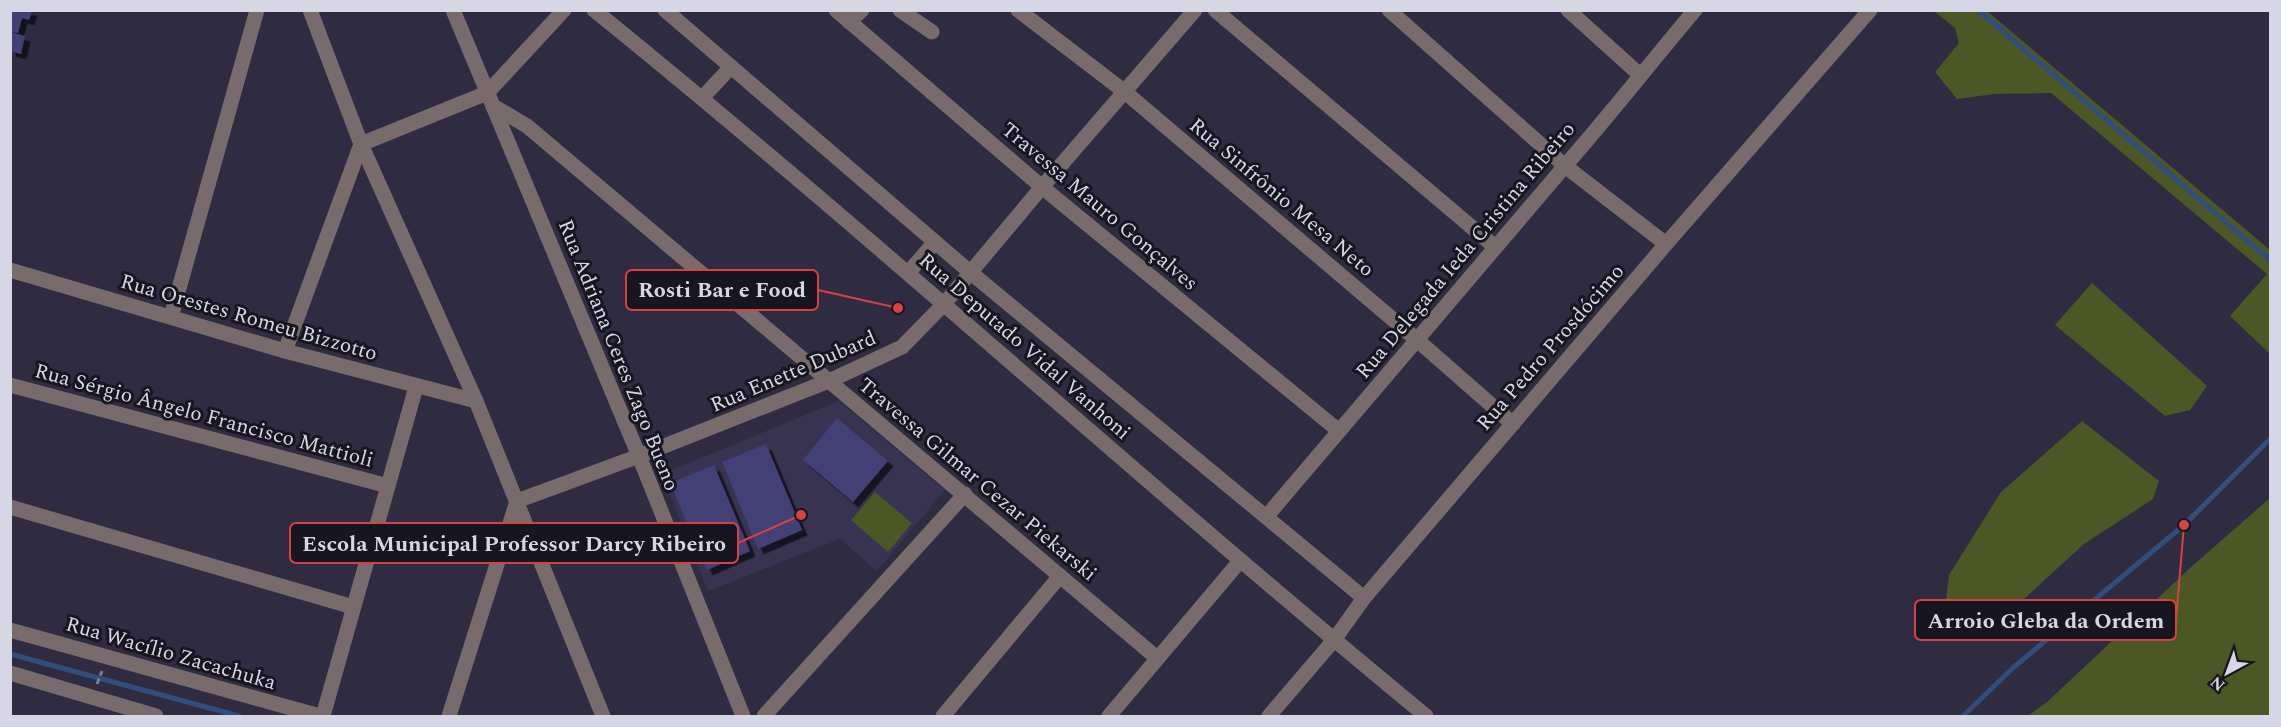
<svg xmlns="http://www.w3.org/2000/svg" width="2281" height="727" font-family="Spectral,serif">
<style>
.built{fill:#373350}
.green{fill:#4b5725}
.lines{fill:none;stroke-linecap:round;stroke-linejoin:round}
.stream{stroke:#304d7c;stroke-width:5}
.building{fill:#434174;filter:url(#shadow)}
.path{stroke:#7e7c8e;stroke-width:3;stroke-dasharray:6 3;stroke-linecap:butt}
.minor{stroke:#796b6b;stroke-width:15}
.labels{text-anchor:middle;stroke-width:6;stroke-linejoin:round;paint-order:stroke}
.street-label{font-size:21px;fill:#d7d6e4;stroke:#171620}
.leader{fill:none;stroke:#d64244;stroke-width:2}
.callout-dot{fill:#d64244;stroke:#171620;stroke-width:2}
.callout{fill:#171620;stroke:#d64244;stroke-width:2}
.callout-label{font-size:22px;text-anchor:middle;font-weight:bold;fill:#d7d6e4}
</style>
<defs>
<filter id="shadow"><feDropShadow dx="5.5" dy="5.5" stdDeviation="0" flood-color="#0009"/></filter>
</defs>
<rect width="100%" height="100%" fill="#2f2c42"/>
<polygon class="built" points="839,401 945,490 877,571 840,539 708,591 662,474"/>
<g class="green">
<polygon points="1934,11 1987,11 2270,250 2270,354 2230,316 2267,274 2051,93 1994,94 1957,99 1935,72 1959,43 1955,28"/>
<polygon points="2092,283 2207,386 2190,410 2165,416 2055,325"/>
<polygon points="2082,421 2159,481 2153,499 2084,544 2025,598 1981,620 1952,626 1946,599 1949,575 2001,492"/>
<polygon points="875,492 912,523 888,552 851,520"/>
<polygon points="2270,498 2270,716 2028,716 2047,702 2190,568"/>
</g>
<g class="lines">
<g class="stream">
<polyline points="1978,10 2270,260"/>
<polyline points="10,654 239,716"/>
<polyline points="1963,716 2014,667 2184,525 2270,439"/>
</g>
</g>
<g class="building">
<polygon points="10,10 32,10 29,20 22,18 18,33 10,31"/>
<polygon points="10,32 25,36 21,54 10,51"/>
<polygon points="837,418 888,461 853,502 803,460"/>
<polygon points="766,444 802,530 758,549 722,462"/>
<polygon points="714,465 750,551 707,570 670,483"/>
</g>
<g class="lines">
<polyline class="path" points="97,684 102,671"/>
<g class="minor">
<polyline points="310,10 361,144 476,401 603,716"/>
<polyline points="453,10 639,456 743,716"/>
<path d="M594,10C877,239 1145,485 1426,716"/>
<polyline points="665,10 970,272 1364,598"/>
<polyline points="836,10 1042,187 1339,431"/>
<polyline points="900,10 932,32"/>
<polyline points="1018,10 1125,92 1416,339 1513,424"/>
<polyline points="1215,10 1494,246"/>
<polyline points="1389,10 1565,166 1666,244"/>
<polyline points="1568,10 1639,74"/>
<polyline points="849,22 862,10"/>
<polyline points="702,98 731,67"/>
<polyline points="493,106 527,126 1157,658"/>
<polyline points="10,270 285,351 476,401"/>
<polyline points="908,273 935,242"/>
<polyline points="171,317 257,10"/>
<polyline points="285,351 361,144 487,93 564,10"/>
<polyline points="10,385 388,486"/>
<polyline points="517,501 639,456 831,380 902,347 944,304 1042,187 1195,10"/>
<polyline points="10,507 353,607"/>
<path d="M1266,517C1365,400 1464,283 1564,167C1609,116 1651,62 1695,10"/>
<polyline points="10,630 320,716"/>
<polyline points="10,673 156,716"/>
<polyline points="323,716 416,387"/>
<polyline points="449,716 517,501"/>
<polyline points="764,716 965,494"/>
<polyline points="943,716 1060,576"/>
<polyline points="1109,716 1240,561"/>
<polyline points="1269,716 1334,640 1364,598 1666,244 1870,10"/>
</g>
</g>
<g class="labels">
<g class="street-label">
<text transform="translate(1282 197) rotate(40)" y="7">Rua Sinfrônio Mesa Neto</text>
<text transform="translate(1100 206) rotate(40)" y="7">Travessa Mauro Gonçalves</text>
<text transform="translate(1465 250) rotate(-50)" y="7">Rua Delegada Ieda Cristina Ribeiro</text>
<text transform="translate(249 317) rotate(16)" y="7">Rua Orestes Romeu Bizzotto</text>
<text transform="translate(1025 346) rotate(41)" y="7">Rua Deputado Vidal Vanhoni</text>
<text transform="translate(1550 347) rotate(-49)" y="7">Rua Pedro Prosdócimo</text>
<text transform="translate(619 355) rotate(68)" y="7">Rua Adriana Ceres Zago Bueno</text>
<text transform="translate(793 371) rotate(-23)" y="7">Rua Enette Dubard</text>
<text transform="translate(204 415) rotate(15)" y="7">Rua Sérgio Ângelo Francisco Mattioli</text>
<text transform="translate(978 479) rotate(40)" y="7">Travessa Gilmar Cezar Piekarski</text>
<text transform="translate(171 653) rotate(16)" y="7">Rua Wacílio Zacachuka</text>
</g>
</g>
<path class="leader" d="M898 308L818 290M801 515L738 543M2184 525L2176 620"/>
<g class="callout-dot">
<circle cx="898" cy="308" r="6"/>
<circle cx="801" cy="515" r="6"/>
<circle cx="2184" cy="525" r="6"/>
</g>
<g class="callout">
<rect x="626" y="270" width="192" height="40" rx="6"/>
<rect x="290" y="523" width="448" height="40" rx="6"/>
<rect x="1915" y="600" width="261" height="40" rx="6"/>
</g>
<g class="callout-label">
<text x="722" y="297">Rosti Bar e Food</text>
<text x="514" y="551">Escola Municipal Professor Darcy Ribeiro</text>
<text x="2046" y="628">Arroio Gleba da Ordem</text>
</g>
<rect width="2281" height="727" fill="none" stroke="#d7d6e4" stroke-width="24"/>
<g transform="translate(2227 673) rotate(221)" stroke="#171620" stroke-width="4.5" paint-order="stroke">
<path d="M0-4.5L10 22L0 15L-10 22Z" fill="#d7d6e4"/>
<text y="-9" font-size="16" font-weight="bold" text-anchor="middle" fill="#d7d6e4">N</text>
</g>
</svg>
